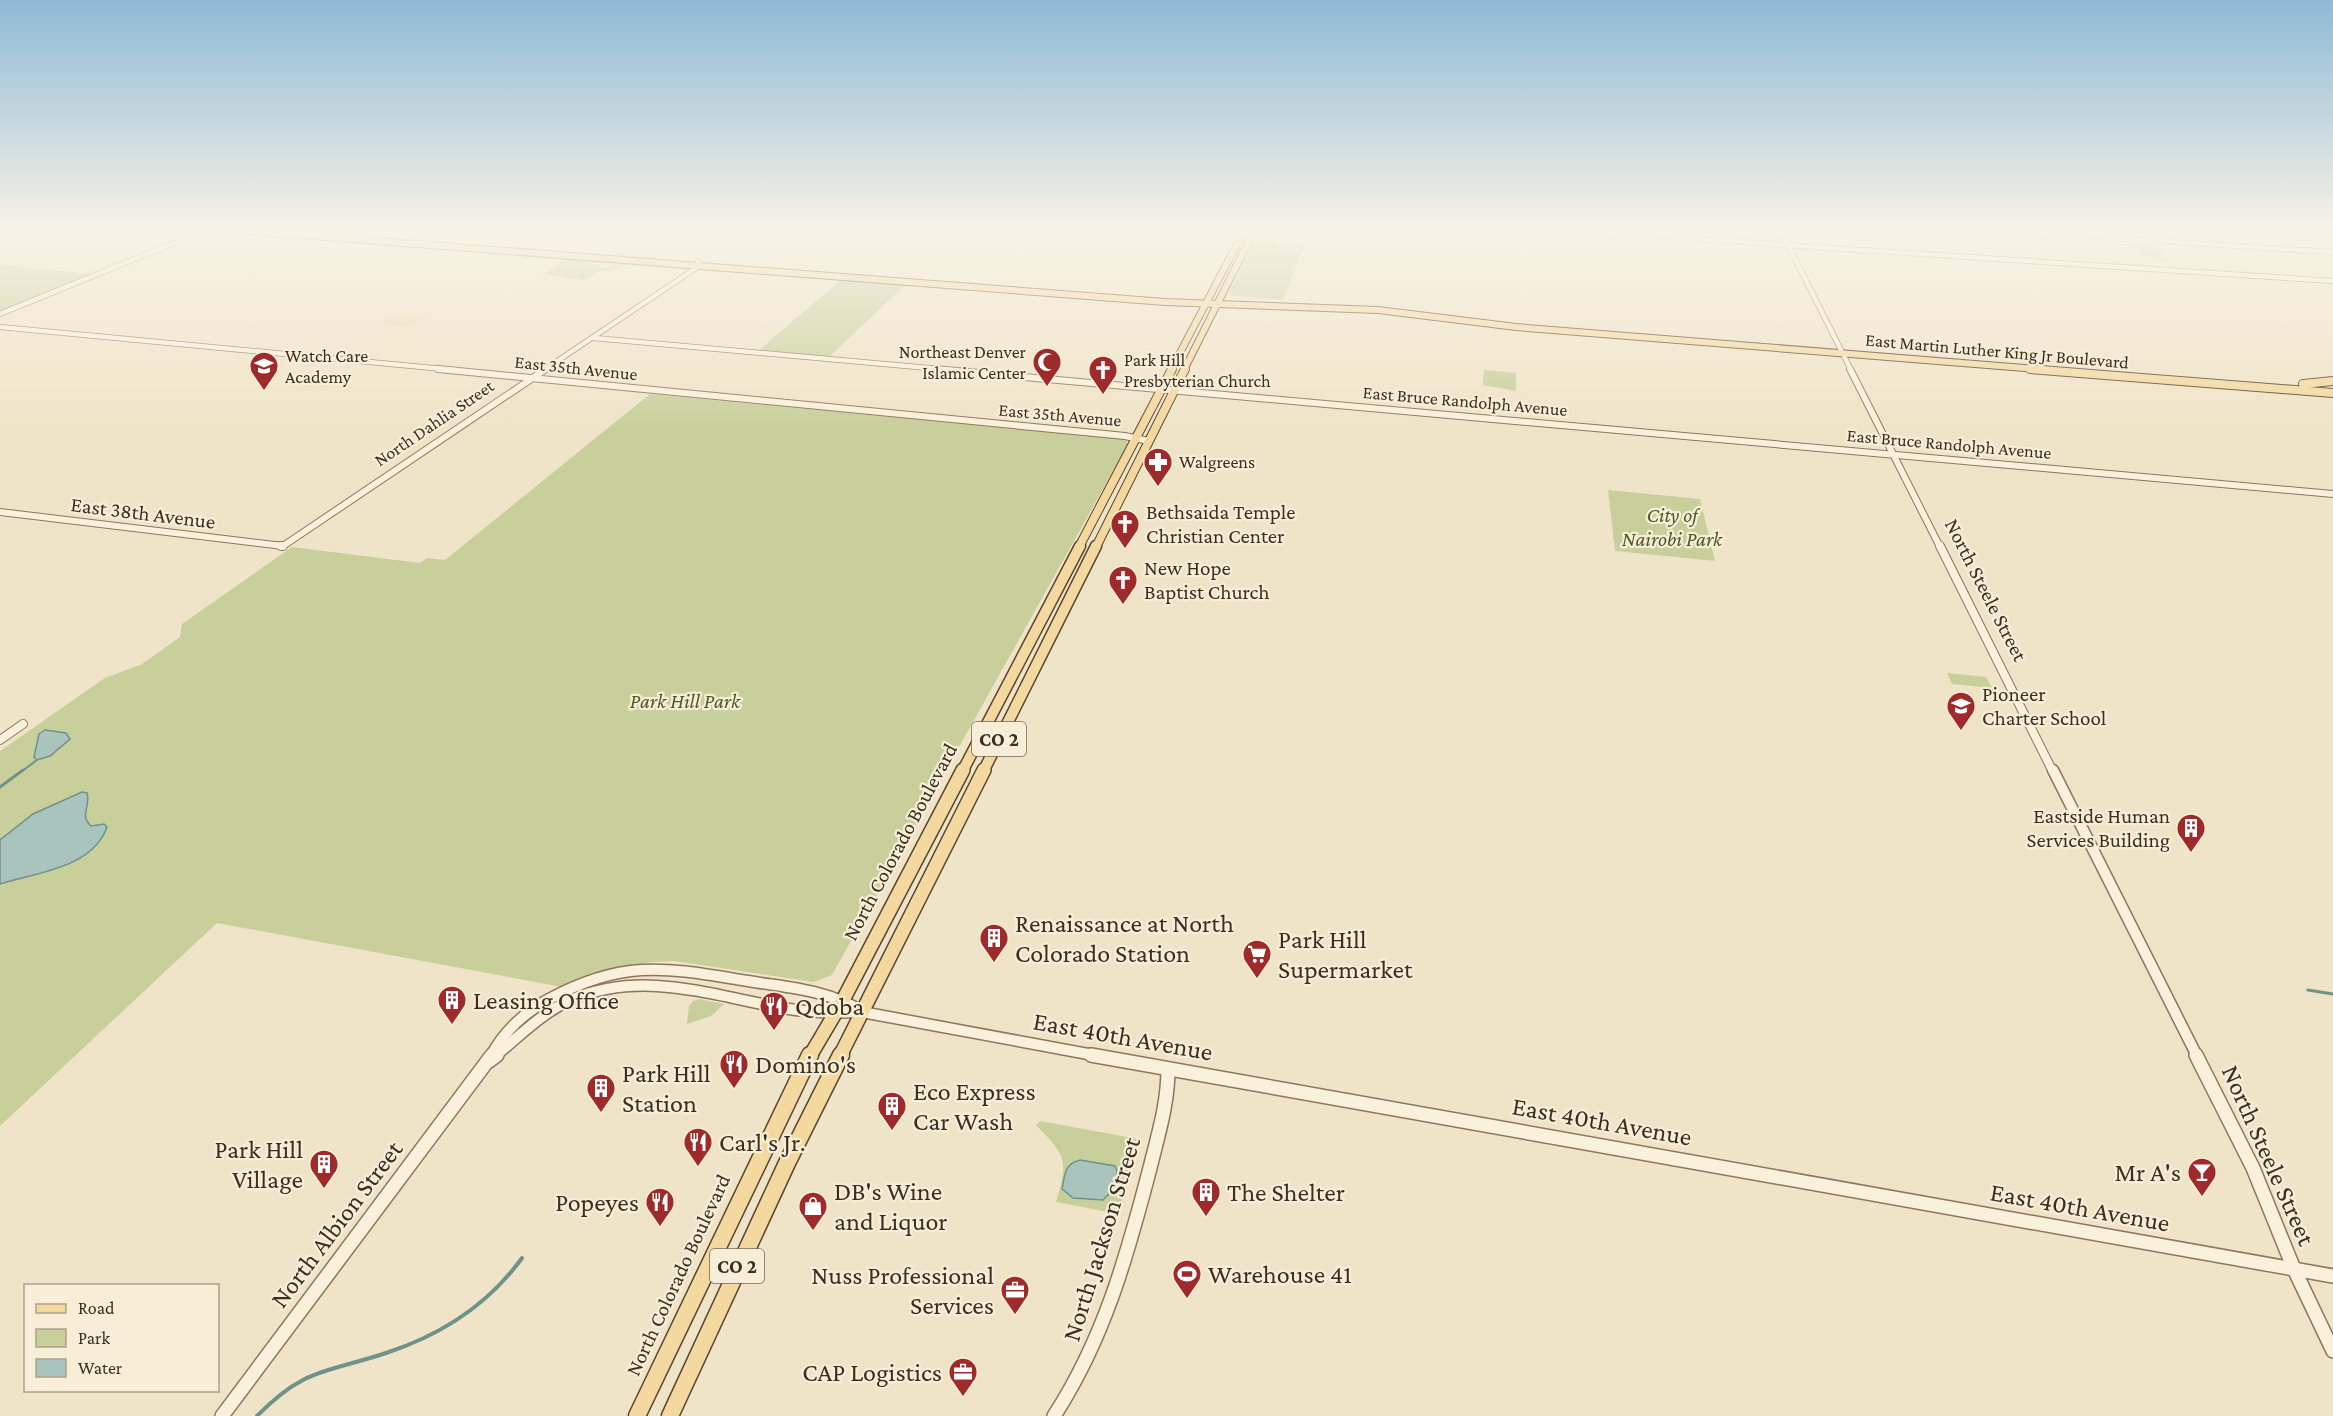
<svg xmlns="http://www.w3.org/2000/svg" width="2333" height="1416" font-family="'Crimson Pro',serif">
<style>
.farmland{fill:#e6deb5}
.green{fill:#c9cf9b}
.water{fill:#a9c4bc;stroke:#6f938a;stroke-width:1.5}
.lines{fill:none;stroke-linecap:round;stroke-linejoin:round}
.stream-far2{stroke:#6f938a;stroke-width:2}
.stream-far1{stroke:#6f938a;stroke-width:3}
.stream{stroke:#6f938a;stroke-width:4}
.minor-far4-casing{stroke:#8d765c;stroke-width:6}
.minor-far3-casing{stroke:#8d765c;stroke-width:8}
.minor-far2-casing{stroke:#8d765c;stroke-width:10}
.minor-far1-casing{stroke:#8d765c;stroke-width:13}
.minor-casing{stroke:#8d765c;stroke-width:16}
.major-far4-casing{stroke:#5b4430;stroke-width:8}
.major-far3-casing{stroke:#5b4430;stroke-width:10}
.major-far2-casing{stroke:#5b4430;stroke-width:13}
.major-far1-casing{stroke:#5b4430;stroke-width:16}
.major-casing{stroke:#5b4430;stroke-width:19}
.minor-far4{stroke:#faf1dc;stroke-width:4.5}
.minor-far3{stroke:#faf1dc;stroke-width:6}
.minor-far2{stroke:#faf1dc;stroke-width:8}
.minor-far1{stroke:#faf1dc;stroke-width:10}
.minor{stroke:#faf1dc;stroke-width:13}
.major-far4{stroke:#f3d9a0;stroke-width:6}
.major-far3{stroke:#f3d9a0;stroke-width:8}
.major-far2{stroke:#f3d9a0;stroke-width:10}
.major-far1{stroke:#f3d9a0;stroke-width:13}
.major{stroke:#f3d9a0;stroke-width:16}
.labels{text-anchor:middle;stroke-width:4.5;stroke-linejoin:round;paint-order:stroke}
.far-street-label{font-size:18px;fill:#3d2e20;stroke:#f7eed8}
.far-poi-label{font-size:18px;fill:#3d2e20;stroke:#f7eed8;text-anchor:start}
.shield{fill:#f7eed8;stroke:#756857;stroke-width:1.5}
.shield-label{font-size:20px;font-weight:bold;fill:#3d2e20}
.poi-label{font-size:21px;fill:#3d2e20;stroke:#f7eed8;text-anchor:start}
.street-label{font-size:21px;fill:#3d2e20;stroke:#f7eed8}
.park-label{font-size:21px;font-style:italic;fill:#4d5a26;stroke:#f7eed8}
.near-poi-label{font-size:26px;fill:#3d2e20;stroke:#f7eed8;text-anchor:start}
.near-street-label{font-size:26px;fill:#3d2e20;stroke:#f7eed8}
</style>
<rect width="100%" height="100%" fill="#f0e4c8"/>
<polygon class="farmland" points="397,314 427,316 408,327 377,324"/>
<g class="green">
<polygon points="1259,229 1283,229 1277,243 1305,245 1283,300 1228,295"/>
<polygon points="1334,229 1362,230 1355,232 1358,238 1368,243 1320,240 1331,236"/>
<path d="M2129,242L2152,245L2161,250L2160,256L2165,257L2168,262C2153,261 2146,255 2132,252Z"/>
<polygon points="569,258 590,260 606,269 617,262 628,263 613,271 603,270 584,280 543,274"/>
<polygon points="0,265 94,274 0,312"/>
<polygon points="842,279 906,284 829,357 758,351"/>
<polygon points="1484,370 1516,373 1516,391 1483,385"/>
<path d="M650,394L1126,439L1128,444L832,975L814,982L674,961C634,961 599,972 562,987L217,923L0,1126V751L105,678L142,664L180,637L182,624L292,547L420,563L427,558L445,560Z"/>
<polygon points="1608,490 1700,499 1715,561 1615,551"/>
<polygon points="1947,673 1986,677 1992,688 1952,684"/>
<polygon points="699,999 724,1004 711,1016 687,1024 689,1006 693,1001"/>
<path d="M1040,1121L1138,1139L1119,1211L1114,1213L1056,1202C1069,1160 1066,1156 1036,1125Z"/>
</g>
<g class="water">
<polygon points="45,730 66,733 70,739 50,756 37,760 34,757 39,734"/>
<path d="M82,792L87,793C91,807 79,815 91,826L104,824L107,827C93,868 35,873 0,884V840L33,814Z"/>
<path d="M1080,1160L1115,1166C1122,1179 1113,1191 1103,1200L1073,1198L1062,1189C1065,1175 1064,1164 1080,1160Z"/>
</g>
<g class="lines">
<polyline class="stream-far2" points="21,772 37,760"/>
<g class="stream-far1">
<polyline points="0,787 23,770"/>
<polyline points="2308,990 2333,994"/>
</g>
<path class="stream" d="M257,1416C305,1367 326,1373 386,1353C441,1335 488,1305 522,1258"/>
<g class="minor-far4-casing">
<g id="minor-far4">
<polyline points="1543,229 2333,281"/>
<polyline points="1780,229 1851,370"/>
<polyline points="1972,229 2333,252"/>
<polyline points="0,314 208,229"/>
<polyline points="0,327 454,370"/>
<polyline points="594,338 951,370"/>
<polyline points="544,370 699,266 698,261"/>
</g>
</g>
<g class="minor-far3-casing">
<g id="minor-far3">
<polyline points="438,369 1125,436 1149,441"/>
<polyline points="934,369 2333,494"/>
<polyline points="1850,369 1940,547"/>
<polyline points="0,512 283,546 546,369"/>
</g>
</g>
<g class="minor-far2-casing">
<g id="minor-far2">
<polyline points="281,546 283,546"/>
<polyline points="1940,546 2053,772"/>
<polyline points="0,740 23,724"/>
</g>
</g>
<g class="minor-far1-casing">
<g id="minor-far1">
<polyline points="2053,770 2197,1056"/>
<path d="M491,1056C503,1032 525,1012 549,999C625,958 667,968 748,981C790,988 824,989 862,1011"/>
<path d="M495,1056C520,1036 542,1012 573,999C646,969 715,997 789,1009C813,1013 837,1013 862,1012L1099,1056"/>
</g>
</g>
<g class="minor-casing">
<g id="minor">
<polyline points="1091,1055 2333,1276"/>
<polyline points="2196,1055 2253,1168 2294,1269 2333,1351"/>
<polyline points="489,1061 497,1055"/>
<polyline points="222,1416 492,1055"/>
<path d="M1054,1416C1104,1339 1127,1256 1150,1168C1158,1135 1168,1104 1168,1069"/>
</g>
</g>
<g class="major-far4-casing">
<g id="major-far4">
<polyline points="223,229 1165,302 1378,310 1516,327 2049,370"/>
<polyline points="1171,370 1245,229"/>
<polyline points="1184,370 1255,229"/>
</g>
</g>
<g class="major-far3-casing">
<g id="major-far3">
<polyline points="2030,369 2333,393"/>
<polyline points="2303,384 2333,381"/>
<polyline points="1079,547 1172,369"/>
<polyline points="1096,547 1185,369"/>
</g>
</g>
<g class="major-far2-casing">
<g id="major-far2">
<polyline points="962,772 1080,546"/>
<polyline points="983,772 1096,546"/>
</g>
</g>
<g class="major-far1-casing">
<g id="major-far1">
<polyline points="810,1056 843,1000 963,770"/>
<polyline points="840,1056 984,770"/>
</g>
</g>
<g class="major-casing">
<g id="major">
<polyline points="637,1416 810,1055"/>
<polyline points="670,1416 787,1163 841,1055"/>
</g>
</g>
<use href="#minor-far4" class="minor-far4"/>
<use href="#minor-far3" class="minor-far3"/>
<use href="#minor-far2" class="minor-far2"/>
<use href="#minor-far1" class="minor-far1"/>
<use href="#minor" class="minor"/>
<use href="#major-far4" class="major-far4"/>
<use href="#major-far3" class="major-far3"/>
<use href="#major-far2" class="major-far2"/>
<use href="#major-far1" class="major-far1"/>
<use href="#major" class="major"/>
</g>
<linearGradient id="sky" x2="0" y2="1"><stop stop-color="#8fbad6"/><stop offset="0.54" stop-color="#f8f3e6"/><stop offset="1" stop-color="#f8f3e6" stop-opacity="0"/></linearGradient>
<rect width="2333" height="428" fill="url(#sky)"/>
<defs>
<g id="mosque-pin" transform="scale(1.5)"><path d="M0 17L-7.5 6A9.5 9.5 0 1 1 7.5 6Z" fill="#9e2a2b" stroke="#f7eed8"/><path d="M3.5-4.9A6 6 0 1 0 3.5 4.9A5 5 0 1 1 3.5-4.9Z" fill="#fff"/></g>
<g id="school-pin" transform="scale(1.5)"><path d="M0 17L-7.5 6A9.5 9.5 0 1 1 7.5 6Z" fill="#9e2a2b" stroke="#f7eed8"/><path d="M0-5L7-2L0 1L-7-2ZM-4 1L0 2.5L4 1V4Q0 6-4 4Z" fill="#fff"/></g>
<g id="church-pin" transform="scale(1.5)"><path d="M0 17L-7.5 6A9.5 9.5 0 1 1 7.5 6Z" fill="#9e2a2b" stroke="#f7eed8"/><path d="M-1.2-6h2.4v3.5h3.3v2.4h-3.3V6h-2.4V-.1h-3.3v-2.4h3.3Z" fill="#fff"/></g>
<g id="pharmacy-pin" transform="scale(1.5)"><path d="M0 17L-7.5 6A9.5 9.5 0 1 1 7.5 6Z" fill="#9e2a2b" stroke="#f7eed8"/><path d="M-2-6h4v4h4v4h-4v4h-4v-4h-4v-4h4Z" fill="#fff"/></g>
<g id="building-pin" transform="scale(1.5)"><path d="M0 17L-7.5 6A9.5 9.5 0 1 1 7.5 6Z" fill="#9e2a2b" stroke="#f7eed8"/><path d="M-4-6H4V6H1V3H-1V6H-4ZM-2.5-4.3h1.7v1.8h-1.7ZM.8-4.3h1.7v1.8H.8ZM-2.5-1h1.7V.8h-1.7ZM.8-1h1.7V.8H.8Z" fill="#fff"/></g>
<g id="supermarket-pin" transform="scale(1.5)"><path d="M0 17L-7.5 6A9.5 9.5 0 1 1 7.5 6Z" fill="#9e2a2b" stroke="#f7eed8"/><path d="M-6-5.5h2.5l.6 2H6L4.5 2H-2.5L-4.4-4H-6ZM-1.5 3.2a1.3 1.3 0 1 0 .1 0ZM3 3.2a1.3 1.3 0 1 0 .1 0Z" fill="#fff"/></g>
<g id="restaurant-pin" transform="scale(1.5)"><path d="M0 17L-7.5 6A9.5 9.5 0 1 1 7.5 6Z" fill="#9e2a2b" stroke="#f7eed8"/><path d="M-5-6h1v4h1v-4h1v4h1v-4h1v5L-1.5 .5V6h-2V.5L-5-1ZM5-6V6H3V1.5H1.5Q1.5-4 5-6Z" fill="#fff"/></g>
<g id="bar-pin" transform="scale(1.5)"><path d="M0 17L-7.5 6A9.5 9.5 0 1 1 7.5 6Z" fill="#9e2a2b" stroke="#f7eed8"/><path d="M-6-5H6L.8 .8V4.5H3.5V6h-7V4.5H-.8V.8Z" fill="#fff"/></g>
<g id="shop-pin" transform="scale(1.5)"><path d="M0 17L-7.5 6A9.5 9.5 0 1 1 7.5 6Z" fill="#9e2a2b" stroke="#f7eed8"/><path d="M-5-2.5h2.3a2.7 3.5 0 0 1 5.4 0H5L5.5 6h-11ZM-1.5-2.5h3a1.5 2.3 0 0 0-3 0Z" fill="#fff"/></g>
<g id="stadium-pin" transform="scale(1.5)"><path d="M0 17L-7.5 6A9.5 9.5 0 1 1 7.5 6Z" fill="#9e2a2b" stroke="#f7eed8"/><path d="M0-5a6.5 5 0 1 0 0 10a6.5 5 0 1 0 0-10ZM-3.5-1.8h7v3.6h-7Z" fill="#fff"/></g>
<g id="office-pin" transform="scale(1.5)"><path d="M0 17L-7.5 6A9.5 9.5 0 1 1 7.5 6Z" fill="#9e2a2b" stroke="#f7eed8"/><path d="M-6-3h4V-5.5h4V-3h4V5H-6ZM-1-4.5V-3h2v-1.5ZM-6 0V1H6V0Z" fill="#fff"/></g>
</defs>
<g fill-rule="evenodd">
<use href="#mosque-pin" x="1047" y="362"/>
<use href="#school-pin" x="264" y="366"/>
<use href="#church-pin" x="1103" y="370"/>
<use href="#pharmacy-pin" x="1158" y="462"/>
<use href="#church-pin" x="1125" y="524"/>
<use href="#church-pin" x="1123" y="580"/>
<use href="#school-pin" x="1961" y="706"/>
<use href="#building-pin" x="2191" y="828"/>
<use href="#building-pin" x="994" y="938"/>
<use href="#supermarket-pin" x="1257" y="954"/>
<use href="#building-pin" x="452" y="1000"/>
<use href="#restaurant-pin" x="774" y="1006"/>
<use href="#restaurant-pin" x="734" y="1064"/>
<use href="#building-pin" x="601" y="1088"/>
<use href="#building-pin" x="892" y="1106"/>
<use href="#restaurant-pin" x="698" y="1142"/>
<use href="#building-pin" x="324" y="1164"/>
<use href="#bar-pin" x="2202" y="1172"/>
<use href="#building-pin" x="1206" y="1192"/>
<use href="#restaurant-pin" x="660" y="1202"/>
<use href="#shop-pin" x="813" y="1206"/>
<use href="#stadium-pin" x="1187" y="1274"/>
<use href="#office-pin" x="1015" y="1290"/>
<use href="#office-pin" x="963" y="1372"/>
</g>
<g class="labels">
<g class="far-street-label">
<text transform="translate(1997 351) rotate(5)" y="6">East Martin Luther King Jr Boulevard</text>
<text transform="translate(576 368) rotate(6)" y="6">East 35th Avenue</text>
<text transform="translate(1465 401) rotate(5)" y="6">East Bruce Randolph Avenue</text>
<text transform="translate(1060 415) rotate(5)" y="6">East 35th Avenue</text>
<text transform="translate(434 423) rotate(-34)" y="6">North Dahlia Street</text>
<text transform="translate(1949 444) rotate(5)" y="6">East Bruce Randolph Avenue</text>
</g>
<g class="far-poi-label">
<text x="1026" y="358" text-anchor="end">Northeast Denver<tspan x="1026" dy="21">Islamic Center</tspan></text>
<text x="285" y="362">Watch Care<tspan x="285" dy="21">Academy</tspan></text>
<text x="1124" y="366">Park Hill<tspan x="1124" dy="21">Presbyterian Church</tspan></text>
<text x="1179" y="468">Walgreens</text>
</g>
<g class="shield">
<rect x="972" y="722" width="54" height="34" rx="4.5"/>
<rect x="710" y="1249" width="54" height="34" rx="4.5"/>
</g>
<g class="shield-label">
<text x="999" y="746">CO 2</text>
<text x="737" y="1273">CO 2</text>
</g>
<g class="poi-label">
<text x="1146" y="519">Bethsaida Temple<tspan x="1146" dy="24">Christian Center</tspan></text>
<text x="1144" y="575">New Hope<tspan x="1144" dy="24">Baptist Church</tspan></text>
<text x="1982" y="701">Pioneer<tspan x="1982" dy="24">Charter School</tspan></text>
<text x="2170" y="823" text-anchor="end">Eastside Human<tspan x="2170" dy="24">Services Building</tspan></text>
</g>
<g class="street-label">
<text transform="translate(143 513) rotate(7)" y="7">East 38th Avenue</text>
<text transform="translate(1986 590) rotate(63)" y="7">North Steele Street</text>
<text transform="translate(900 842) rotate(-62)" y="7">North Colorado Boulevard</text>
<text transform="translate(678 1275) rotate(-65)" y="7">North Colorado Boulevard</text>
</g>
<g class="park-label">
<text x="1672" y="522">City of<tspan x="1672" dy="24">Nairobi Park</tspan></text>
<text x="685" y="708">Park Hill Park</text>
</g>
<g class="near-poi-label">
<text x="1015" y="932">Renaissance at North<tspan x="1015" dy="30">Colorado Station</tspan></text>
<text x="1278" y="948">Park Hill<tspan x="1278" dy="30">Supermarket</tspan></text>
<text x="473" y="1009">Leasing Office</text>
<text x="795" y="1015">Qdoba</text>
<text x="755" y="1073">Domino's</text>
<text x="622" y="1082">Park Hill<tspan x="622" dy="30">Station</tspan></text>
<text x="913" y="1100">Eco Express<tspan x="913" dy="30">Car Wash</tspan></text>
<text x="719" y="1151">Carl's Jr.</text>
<text x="303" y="1158" text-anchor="end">Park Hill<tspan x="303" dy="30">Village</tspan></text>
<text x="2181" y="1181" text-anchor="end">Mr A's</text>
<text x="834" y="1200">DB's Wine<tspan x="834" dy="30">and Liquor</tspan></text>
<text x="1227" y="1201">The Shelter</text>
<text x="639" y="1211" text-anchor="end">Popeyes</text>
<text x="1208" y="1283">Warehouse 41</text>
<text x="994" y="1284" text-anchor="end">Nuss Professional<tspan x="994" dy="30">Services</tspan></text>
<text x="942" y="1381" text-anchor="end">CAP Logistics</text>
</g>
<g class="near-street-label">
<text transform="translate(1123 1036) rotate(10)" y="9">East 40th Avenue</text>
<text transform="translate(1602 1121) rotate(10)" y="9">East 40th Avenue</text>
<text transform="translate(2269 1155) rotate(66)" y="9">North Steele Street</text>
<text transform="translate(2080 1207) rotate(10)" y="9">East 40th Avenue</text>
<text transform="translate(336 1224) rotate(-53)" y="9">North Albion Street</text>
<text transform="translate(1101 1239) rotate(-73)" y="9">North Jackson Street</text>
</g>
</g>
<rect x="24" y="1284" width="195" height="108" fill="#f7eed8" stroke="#ada18e" stroke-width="1.5"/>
<rect x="36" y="1304" width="30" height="9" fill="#f3d9a0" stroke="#ada18e" stroke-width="1.5"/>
<text x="78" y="1314" font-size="18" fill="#3d2e20">Road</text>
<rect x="36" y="1329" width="30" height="18" fill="#c9cf9b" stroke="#ada18e" stroke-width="1.5"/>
<text x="78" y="1344" font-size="18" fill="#3d2e20">Park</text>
<rect x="36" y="1359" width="30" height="18" fill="#a9c4bc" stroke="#ada18e" stroke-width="1.5"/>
<text x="78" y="1374" font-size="18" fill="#3d2e20">Water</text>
</svg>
